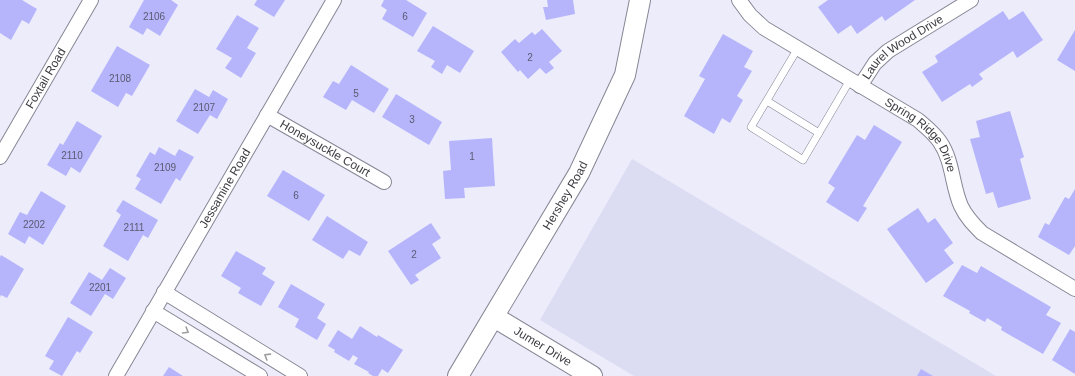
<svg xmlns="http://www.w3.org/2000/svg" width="1075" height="376" font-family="Arial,sans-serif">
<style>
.built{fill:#dcddf3}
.building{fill:#b6b5fc}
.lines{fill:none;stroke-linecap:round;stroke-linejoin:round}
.lane-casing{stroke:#868794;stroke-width:8}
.street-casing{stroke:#868794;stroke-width:16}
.secondary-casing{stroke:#868794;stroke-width:22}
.lane{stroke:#fff;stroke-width:7}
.street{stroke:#fff;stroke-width:14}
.secondary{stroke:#fff;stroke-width:20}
.oneway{stroke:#9d9da0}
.labels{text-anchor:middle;stroke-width:3.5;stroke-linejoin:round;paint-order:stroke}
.number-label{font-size:10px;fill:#5a5a70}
.street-label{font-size:12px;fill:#3b3b41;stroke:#fff}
</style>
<rect width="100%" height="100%" fill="#ececfb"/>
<polygon class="built" points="632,159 996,376 634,376 540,320"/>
<g class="building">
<polygon points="0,0 22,0 37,9 29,24 22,20 11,40 0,33"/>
<polygon points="144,0 171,0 178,5 160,36 147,28 143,35 129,27"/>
<polygon points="257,0 285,0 274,17 254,5"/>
<polygon points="384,0 406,0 427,13 413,37 382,19 387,10 381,6"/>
<polygon points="547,0 573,0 575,14 546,20 543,7 548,7"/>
<polygon points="828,0 915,0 885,21 882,16 857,34 851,25 838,34 818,7"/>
<polygon points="1003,11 1009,20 1023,11 1043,40 1017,58 1013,51 979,74 983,79 972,87 970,84 942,102 922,72 938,62 935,56"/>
<polygon points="237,15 259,28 247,48 256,53 241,78 225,68 232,58 216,49"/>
<polygon points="433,26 474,51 460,73 447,65 442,74 431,67 435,61 417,51"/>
<polygon points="542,29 562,51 549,62 554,68 546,74 540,68 528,79 520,70 518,72 501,52 515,39 519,43 532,32 535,35"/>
<polygon points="1075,30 1075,71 1057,60"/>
<polygon points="723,34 753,51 744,67 752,71 737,96 743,100 730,123 722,118 714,134 684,116 705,79 699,76"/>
<polygon points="117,46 150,65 132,96 126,93 118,107 91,91"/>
<polygon points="351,65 389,89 374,113 352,100 346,110 323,97 333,81 339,84"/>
<polygon points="195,89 209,97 213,90 228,99 217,119 210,115 198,134 176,121"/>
<polygon points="396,94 442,122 429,145 382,117"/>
<polygon points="1010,111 1024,157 1020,159 1031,199 998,208 993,192 986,194 970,139 980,137 976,121"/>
<polygon points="77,121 102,136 80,173 71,167 66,176 47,165 60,143 63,145"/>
<polygon points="874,125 902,142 863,206 867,208 858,222 826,202 835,188 828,183 857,135 865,140"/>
<polygon points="492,138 495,186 464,188 465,198 445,199 443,171 451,170 449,141"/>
<polygon points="159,147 175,156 179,149 194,157 180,181 176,178 161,204 135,189 141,179 136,176 150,152 155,155"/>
<polygon points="283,170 325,195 309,221 267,196"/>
<polygon points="1075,189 1075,246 1069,255 1038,237 1045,223 1049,225 1065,197 1069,199"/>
<polygon points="41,191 66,206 43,245 29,236 25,244 8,234 20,212 27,215"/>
<polygon points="123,200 158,220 148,238 143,235 128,261 103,246 121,215 116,211"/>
<polygon points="918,208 928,223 935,218 953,243 944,250 954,263 926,283 887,229"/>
<polygon points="327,216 368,242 360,256 349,250 343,259 312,240"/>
<polygon points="431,223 441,238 432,244 441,258 415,275 419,280 411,285 388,251"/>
<polygon points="236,251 266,268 262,274 275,282 261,306 238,293 241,288 221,276"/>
<polygon points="1,255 24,269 7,298 1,295 0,297 0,257"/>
<polygon points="962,265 977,273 981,266 1051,307 1046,315 1061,323 1043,354 1001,330 1002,327 987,318 985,322 969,313 970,311 943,296"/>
<polygon points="110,268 126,278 113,299 105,294 91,316 70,303 89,272 102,280"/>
<polygon points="291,284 325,304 317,318 326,324 317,340 295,327 299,319 278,307"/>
<polygon points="68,317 93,332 80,353 77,351 62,376 49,369 54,361 45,356"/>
<polygon points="360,326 377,337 378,335 403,350 388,373 382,369 378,376 373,376 368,373 369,372 354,364 358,358 353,355 349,361 334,352 335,350 328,346 338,330 352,339"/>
<polygon points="1070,329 1075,332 1075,374 1052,360"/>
<polygon points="169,367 183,376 163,376"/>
<polygon points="921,369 933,376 917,376"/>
</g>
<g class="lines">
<g class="lane-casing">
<g id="lane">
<polyline points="798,48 751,127 803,160 850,80"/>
<polyline points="767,101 819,133"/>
</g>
</g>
<g class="street-casing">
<g id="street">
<path id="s1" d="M739,0L750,15L764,28L918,120C926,127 934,133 940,142C953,161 952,186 961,206C966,217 974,225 982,233L1075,289"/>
<path id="s2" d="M860,86L875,63L888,51L971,0"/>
<path id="s3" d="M267,115L384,182"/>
<path id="s4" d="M0,157L91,0"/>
<polyline points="164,292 300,376"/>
<polyline points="153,311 260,376"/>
<path id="s5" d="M116,376L334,0"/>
</g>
</g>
<g class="secondary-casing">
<g id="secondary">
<path id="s6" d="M494,317L592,376"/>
<path id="s7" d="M458,376L579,173L625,75L640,0"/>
</g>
</g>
<use href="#lane" class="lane"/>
<use href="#street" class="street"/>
<use href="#secondary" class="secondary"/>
</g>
<defs><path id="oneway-chevron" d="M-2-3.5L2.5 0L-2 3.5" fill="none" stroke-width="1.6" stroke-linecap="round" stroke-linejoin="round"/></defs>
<g class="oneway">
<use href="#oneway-chevron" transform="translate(186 331) rotate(31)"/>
<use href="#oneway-chevron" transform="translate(267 356) rotate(-148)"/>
</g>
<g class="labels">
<g class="number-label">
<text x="154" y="20">2106</text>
<text x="405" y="20">6</text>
<text x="530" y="61">2</text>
<text x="120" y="82">2108</text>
<text x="356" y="97">5</text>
<text x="204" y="111">2107</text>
<text x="412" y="123">3</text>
<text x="72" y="159">2110</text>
<text x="472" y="160">1</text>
<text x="165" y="171">2109</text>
<text x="296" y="199">6</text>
<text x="34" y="228">2202</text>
<text x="134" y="231">2111</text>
<text x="414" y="258">2</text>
<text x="100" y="291">2201</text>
</g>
<g class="street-label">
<text dy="4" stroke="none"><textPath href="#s2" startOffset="59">Laurel Wood Drive</textPath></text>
<text dy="4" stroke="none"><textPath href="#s4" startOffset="91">Foxtail Road</textPath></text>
<text dy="4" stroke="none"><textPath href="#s1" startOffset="230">Spring Ridge Drive</textPath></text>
<text dy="4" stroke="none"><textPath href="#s3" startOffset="67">Honeysuckle Court</textPath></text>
<text dy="4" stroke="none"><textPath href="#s5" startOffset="217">Jessamine Road</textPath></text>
<text dy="4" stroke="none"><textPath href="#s7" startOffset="210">Hershey Road</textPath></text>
<text dy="4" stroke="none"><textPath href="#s6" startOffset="57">Jumer Drive</textPath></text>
</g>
</g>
</svg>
